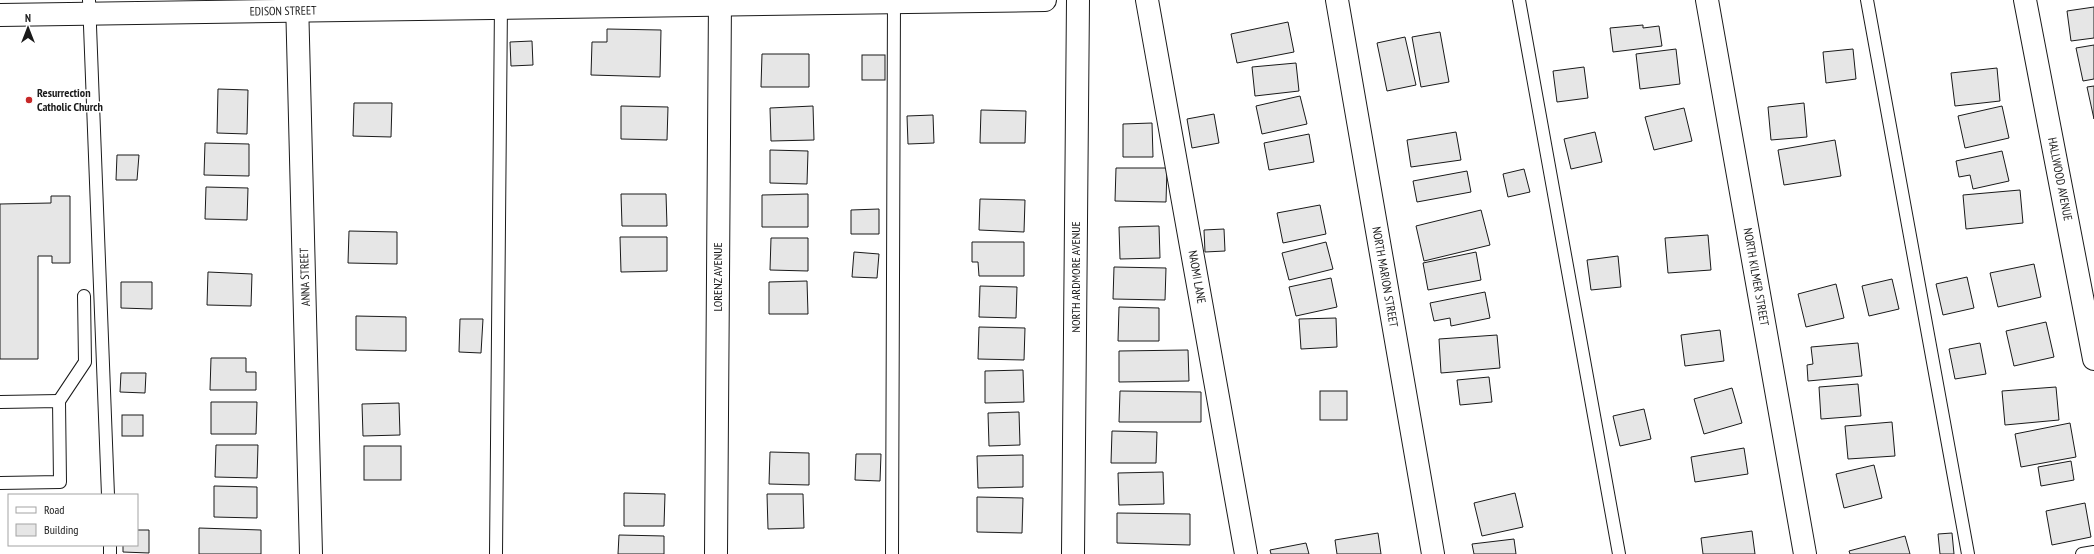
<svg xmlns="http://www.w3.org/2000/svg" width="2094" height="554" font-family="'PT Sans Narrow',sans-serif">
<style>
.building{fill:#e6e6e6;stroke:#1a1a1a}
.lines{fill:none;stroke-linecap:round;stroke-linejoin:round}
.service-casing{stroke:#1a1a1a;stroke-width:14}
.minor-casing{stroke:#1a1a1a;stroke-width:24}
.service{stroke:#fff;stroke-width:12}
.minor{stroke:#fff;stroke-width:22}
.poi-dot{fill:#c62828;stroke:#fff;stroke-width:1.5}
.labels{text-anchor:middle;stroke-width:3;stroke-linejoin:round;paint-order:stroke}
.street-label{font-size:12px;fill:#1a1a1a;stroke:#fff}
.poi-label{font-size:12px;font-weight:bold;fill:#1a1a1a;stroke:#fff;text-anchor:start}
</style>
<rect width="100%" height="100%" fill="#fff"/>
<g class="building">
<polygon points="2094,7 2094,38 2071,41 2067,11"/>
<polygon points="1288,22 1294,52 1237,63 1231,34"/>
<polygon points="1643,25 1643,28 1659,26 1662,46 1613,52 1610,28"/>
<polygon points="607,29 661,30 660,77 591,75 592,42 607,42"/>
<polygon points="1440,32 1449,82 1421,87 1412,37"/>
<polygon points="1405,37 1416,85 1387,91 1377,43"/>
<polygon points="532,41 533,65 511,66 510,42"/>
<polygon points="2094,45 2094,79 2083,81 2076,48"/>
<polygon points="1676,49 1680,84 1640,89 1636,54"/>
<polygon points="1853,49 1856,79 1826,83 1823,52"/>
<polygon points="762,54 809,54 809,87 761,87"/>
<rect x="862" y="55" width="23" height="25"/>
<polygon points="1296,63 1299,91 1255,96 1252,67"/>
<polygon points="1584,67 1588,98 1557,102 1553,71"/>
<polygon points="1997,68 2000,101 1955,106 1951,73"/>
<polygon points="2094,86 2094,119 2087,87"/>
<polygon points="218,89 248,90 247,134 217,133"/>
<polygon points="1300,96 1307,124 1262,134 1256,106"/>
<polygon points="354,103 392,103 391,137 353,136"/>
<polygon points="1804,103 1807,137 1771,140 1768,107"/>
<polygon points="621,106 668,107 667,140 621,139"/>
<polygon points="813,106 814,140 771,141 770,108"/>
<polygon points="2002,106 2009,138 1965,148 1958,116"/>
<polygon points="1684,108 1692,141 1654,150 1645,117"/>
<polygon points="981,110 1026,111 1025,143 980,143"/>
<polygon points="1214,114 1219,143 1192,148 1187,119"/>
<polygon points="933,115 934,143 908,144 907,116"/>
<polygon points="1152,123 1153,157 1123,157 1123,124"/>
<polygon points="1456,132 1461,160 1411,167 1407,140"/>
<polygon points="1595,132 1602,162 1571,169 1564,139"/>
<polygon points="1309,134 1314,162 1269,170 1264,143"/>
<polygon points="1835,140 1841,176 1784,185 1778,150"/>
<polygon points="205,143 249,144 249,176 204,175"/>
<polygon points="770,150 808,151 807,184 770,183"/>
<polygon points="2002,151 2009,181 1973,189 1970,175 1959,177 1956,161"/>
<polygon points="117,155 139,155 137,180 116,180"/>
<polygon points="1116,168 1167,168 1166,202 1115,201"/>
<polygon points="1524,169 1530,192 1508,197 1503,174"/>
<polygon points="1467,171 1471,192 1417,202 1413,181"/>
<polygon points="206,187 248,188 247,220 205,219"/>
<polygon points="2020,190 2023,223 1966,229 1963,195"/>
<polygon points="621,194 666,194 667,226 622,226"/>
<polygon points="808,194 808,227 762,227 762,195"/>
<polygon points="51,196 70,196 70,263 52,263 52,256 38,256 38,359 0,359 0,204 51,203"/>
<polygon points="980,199 1025,200 1024,232 979,230"/>
<polygon points="1320,205 1326,234 1283,243 1277,213"/>
<polygon points="879,209 879,234 851,234 851,210"/>
<polygon points="1481,210 1490,245 1424,261 1416,226"/>
<polygon points="1159,226 1160,258 1120,259 1119,227"/>
<polygon points="1224,229 1225,251 1205,252 1204,230"/>
<polygon points="349,231 397,232 397,264 348,263"/>
<polygon points="1708,235 1711,270 1668,273 1665,238"/>
<polygon points="620,237 667,237 667,271 621,272"/>
<polygon points="771,238 808,238 808,271 770,270"/>
<polygon points="972,242 1024,242 1024,276 979,276 978,262 972,262"/>
<polygon points="1326,242 1333,269 1289,280 1282,253"/>
<polygon points="854,252 879,254 877,278 852,277"/>
<polygon points="1476,252 1481,280 1428,290 1423,263"/>
<polygon points="1618,256 1621,287 1591,290 1587,260"/>
<polygon points="2034,264 2041,297 1998,307 1990,273"/>
<polygon points="1114,267 1166,268 1165,300 1113,299"/>
<polygon points="208,272 252,274 251,306 207,305"/>
<polygon points="1967,277 1974,308 1943,315 1936,284"/>
<polygon points="1331,278 1337,307 1296,316 1289,287"/>
<polygon points="1892,279 1899,309 1869,316 1862,286"/>
<polygon points="807,281 808,314 769,314 769,282"/>
<polygon points="121,282 152,282 152,309 121,308"/>
<polygon points="1836,284 1844,318 1806,327 1798,294"/>
<polygon points="980,286 1017,287 1016,318 979,317"/>
<polygon points="1485,292 1490,318 1451,326 1450,318 1434,321 1430,303"/>
<polygon points="1119,307 1159,308 1159,341 1118,341"/>
<polygon points="356,316 406,317 406,351 356,350"/>
<polygon points="1336,318 1337,347 1301,349 1299,319"/>
<polygon points="460,319 483,319 481,353 459,352"/>
<polygon points="2046,322 2054,357 2014,366 2006,331"/>
<polygon points="979,327 1025,328 1024,360 978,359"/>
<polygon points="1720,330 1724,361 1685,366 1681,335"/>
<polygon points="1497,335 1500,368 1441,373 1439,339"/>
<polygon points="1858,343 1862,376 1808,381 1807,365 1813,364 1811,347"/>
<polygon points="1980,343 1986,374 1955,379 1949,349"/>
<polygon points="1188,350 1189,381 1119,382 1119,351"/>
<polygon points="211,358 246,358 246,372 256,372 256,390 210,390"/>
<polygon points="1023,370 1024,402 985,403 985,371"/>
<polygon points="121,373 146,373 145,393 120,392"/>
<polygon points="1489,377 1492,402 1460,405 1457,380"/>
<polygon points="1858,384 1861,416 1821,419 1819,387"/>
<polygon points="2056,387 2059,420 2005,425 2002,391"/>
<polygon points="1732,388 1742,423 1704,434 1694,399"/>
<polygon points="1120,391 1201,392 1201,422 1119,422"/>
<rect x="1320" y="391" width="27" height="29"/>
<polygon points="211,402 257,402 256,434 211,434"/>
<polygon points="399,403 400,435 363,436 362,404"/>
<polygon points="1644,409 1651,439 1620,446 1613,416"/>
<polygon points="1019,412 1020,445 989,446 988,413"/>
<rect x="122" y="415" width="21" height="21"/>
<polygon points="1892,422 1895,456 1848,459 1845,426"/>
<polygon points="2070,423 2076,457 2021,467 2015,434"/>
<polygon points="1112,431 1157,432 1156,463 1111,463"/>
<polygon points="216,445 258,445 257,478 215,477"/>
<rect x="364" y="446" width="37" height="34"/>
<polygon points="1744,448 1748,474 1695,482 1691,457"/>
<polygon points="770,452 809,453 809,485 769,484"/>
<polygon points="856,454 881,454 880,481 855,480"/>
<polygon points="1023,455 1023,487 978,488 977,456"/>
<polygon points="2071,461 2074,480 2041,486 2038,467"/>
<polygon points="1874,465 1882,498 1844,508 1836,474"/>
<polygon points="1163,472 1164,504 1119,505 1118,473"/>
<polygon points="214,486 257,487 257,518 214,517"/>
<polygon points="624,493 665,494 664,526 624,526"/>
<polygon points="1515,493 1523,527 1482,536 1474,503"/>
<polygon points="767,494 803,494 804,528 768,529"/>
<polygon points="977,497 1023,498 1022,533 977,532"/>
<polygon points="2085,503 2091,537 2052,545 2046,511"/>
<polygon points="1117,513 1190,514 1190,545 1117,543"/>
<polygon points="199,528 261,530 261,554 199,554"/>
<polygon points="137,530 149,530 149,553 123,552 123,545 137,545"/>
<polygon points="1752,531 1755,554 1703,554 1701,538"/>
<polygon points="1378,533 1381,554 1337,554 1335,540"/>
<polygon points="1952,533 1954,554 1940,554 1938,534"/>
<polygon points="619,535 664,536 664,554 618,554"/>
<polygon points="1905,536 1910,554 1850,554 1849,551"/>
<polygon points="1514,539 1516,554 1474,554 1472,544"/>
<polygon points="1306,543 1309,554 1271,554 1270,550"/>
</g>
<g class="lines">
<g class="service-casing">
<g id="service">
<polyline points="89,0 108,495"/>
<polyline points="1519,0 1619,554"/>
<polyline points="1867,0 1968,554"/>
<polyline points="59,401 85,362 84,296"/>
<polyline points="0,402 59,401 60,482 0,483"/>
<polyline points="110,545 110,554"/>
<polyline points="496,554 501,3"/>
<polyline points="892,554 894,0"/>
<polyline points="2082,554 2094,552"/>
</g>
</g>
<g class="minor-casing">
<g id="minor">
<polyline points="297,0 311,554"/>
<polyline points="1147,0 1246,554"/>
<polyline points="1337,0 1433,554"/>
<polyline points="1707,0 1805,554"/>
<polyline points="2025,0 2094,359"/>
<polyline points="0,15 1045,0"/>
<polyline points="716,554 720,0"/>
<polyline points="1073,554 1078,0"/>
</g>
</g>
<use href="#service" class="service"/>
<use href="#minor" class="minor"/>
</g>
<circle class="poi-dot" cx="29" cy="100" r="4"/>
<g class="labels">
<g class="street-label">
<text transform="translate(283 11) rotate(-1)" y="4">EDISON STREET</text>
<text transform="translate(2060 179) rotate(79)" y="4">HALLWOOD AVENUE</text>
<text transform="translate(305 277) rotate(-92)" y="4">ANNA STREET</text>
<text transform="translate(718 277) rotate(-90)" y="4">LORENZ AVENUE</text>
<text transform="translate(1076 277) rotate(-90)" y="4">NORTH ARDMORE AVENUE</text>
<text transform="translate(1197 277) rotate(80)" y="4">NAOMI LANE</text>
<text transform="translate(1385 277) rotate(80)" y="4">NORTH MARION STREET</text>
<text transform="translate(1756 277) rotate(80)" y="4">NORTH KILMER STREET</text>
</g>
<g class="poi-label">
<text x="37" y="97">Resurrection<tspan x="37" dy="14">Catholic Church</tspan></text>
</g>
</g>
<rect x="8" y="494" width="130" height="52" fill="#ffffff" stroke="#a3a3a3"/>
<rect x="16" y="507" width="20" height="6" fill="#ffffff" stroke="#a3a3a3"/>
<text x="44" y="514" font-size="12" fill="#1a1a1a">Road</text>
<rect x="16" y="524" width="20" height="12" fill="#e6e6e6" stroke="#a3a3a3"/>
<text x="44" y="534" font-size="12" fill="#1a1a1a">Building</text>
<g transform="translate(28 28)" stroke="#ffffff" stroke-width="3" paint-order="stroke">
<path d="M0-3L7 15L0 10L-7 15Z" fill="#1a1a1a"/>
<text y="-6" font-size="11" font-weight="bold" text-anchor="middle" fill="#1a1a1a">N</text>
</g>
</svg>
